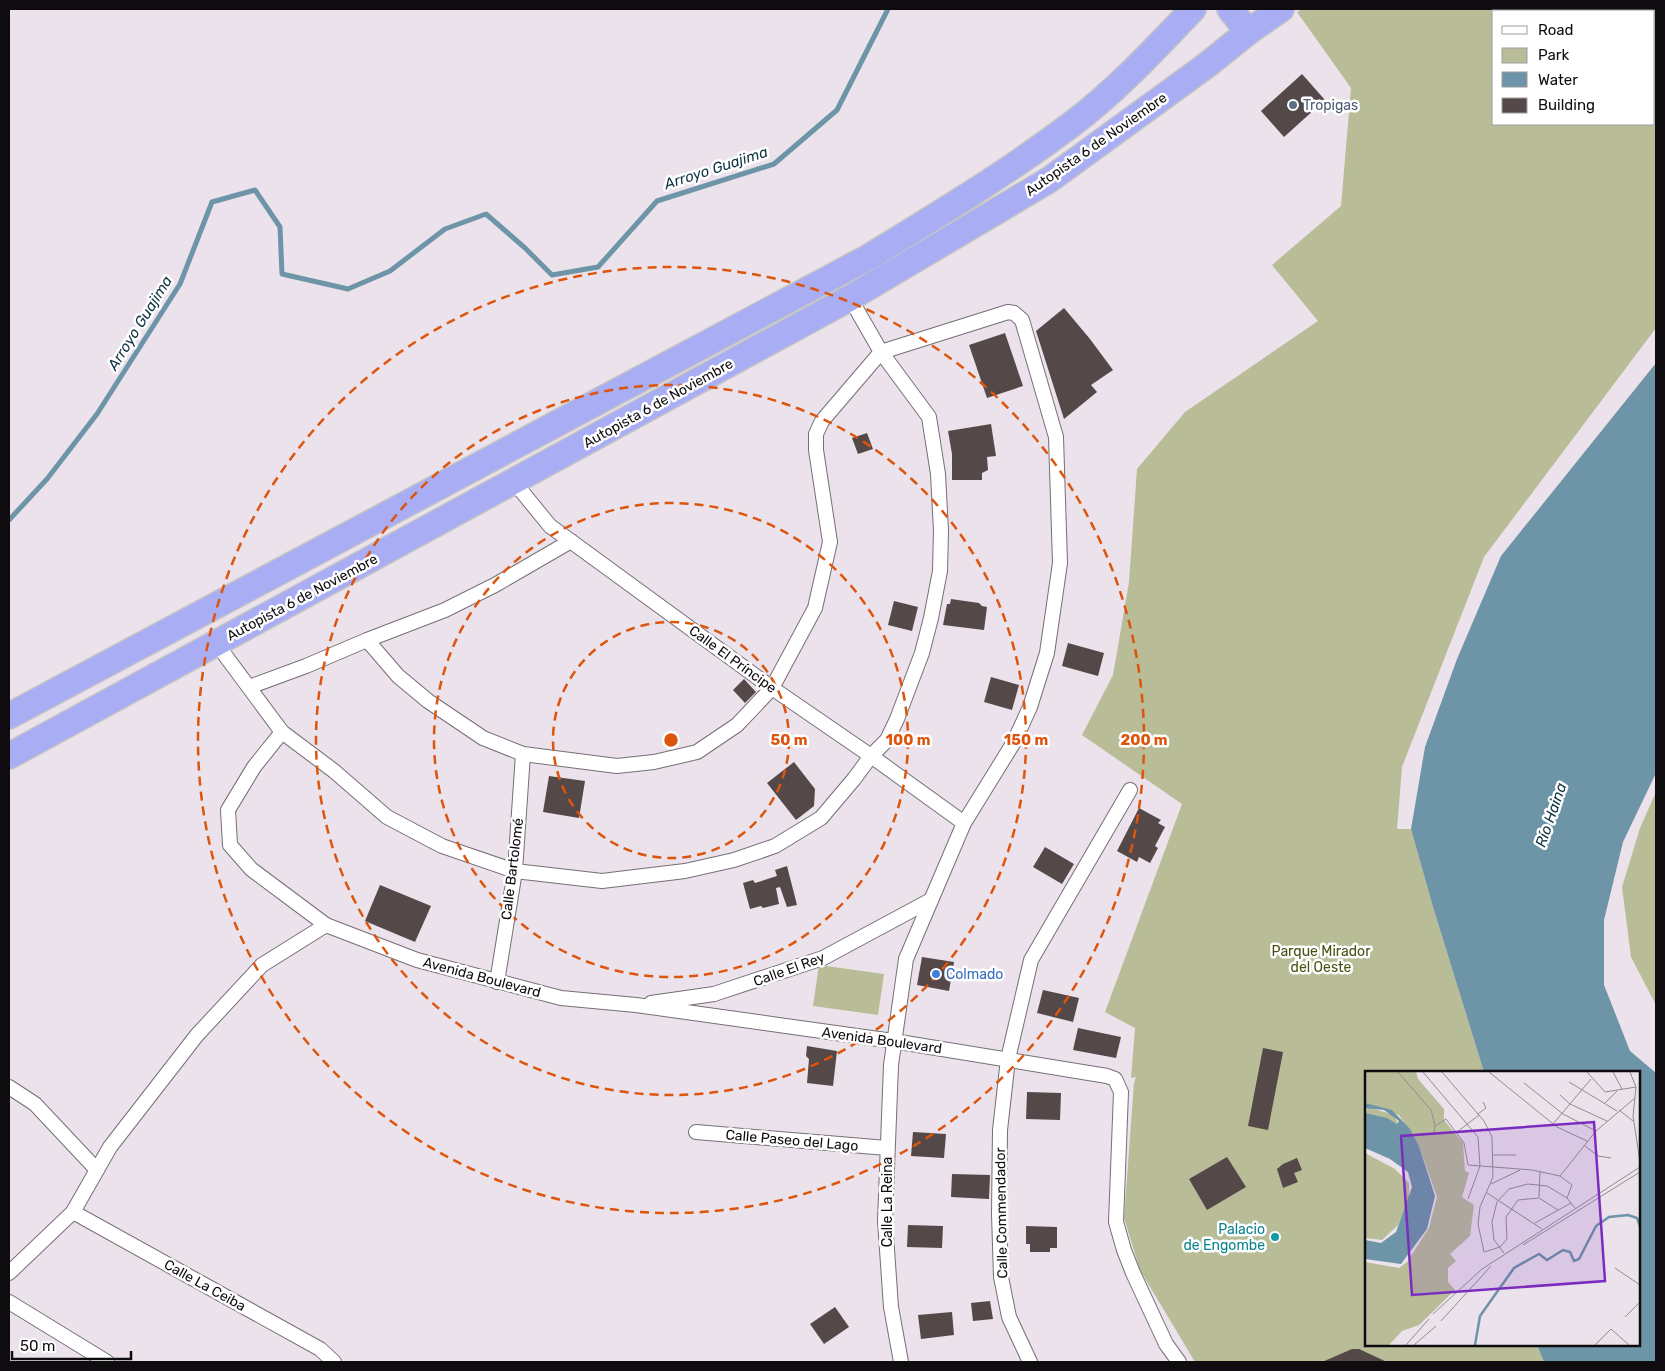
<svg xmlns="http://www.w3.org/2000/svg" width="1665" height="1371" font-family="Rubik,sans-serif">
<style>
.green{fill:#b8bd98;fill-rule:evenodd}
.water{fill:#6d94a7}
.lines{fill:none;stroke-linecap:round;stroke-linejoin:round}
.stream{stroke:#6d94a7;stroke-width:5}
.building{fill:#544948}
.street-casing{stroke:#766f77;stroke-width:16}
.highway-casing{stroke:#c5c5c5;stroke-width:28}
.street{stroke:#fff;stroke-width:14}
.highway{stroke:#a9adf4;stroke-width:25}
.ring{fill:none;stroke:#dd550c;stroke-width:2.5;stroke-dasharray:9 6}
.service-dot{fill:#5c6f8a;stroke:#fff;stroke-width:2}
.shop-dot{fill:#3f7fe0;stroke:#fff;stroke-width:2}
.culture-dot{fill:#0f9aa8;stroke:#fff;stroke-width:2}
.labels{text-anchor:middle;stroke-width:5;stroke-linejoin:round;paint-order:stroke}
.service-label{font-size:14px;fill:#4e5e75;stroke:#fff;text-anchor:start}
.street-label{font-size:14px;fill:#0f0c0f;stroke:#fff}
.park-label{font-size:14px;fill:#4b4f11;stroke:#fff}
.shop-label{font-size:14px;fill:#366cbe;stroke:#fff;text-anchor:start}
.culture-label{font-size:14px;fill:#0d838f;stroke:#fff;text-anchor:end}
.water-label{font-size:15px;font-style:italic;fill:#0f3443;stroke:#fff}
.inset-river{fill:none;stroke:#6d94a7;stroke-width:2.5}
.inset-road{fill:none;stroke:#938c93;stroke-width:1}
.view{fill:#7b2cbf;fill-opacity:0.15;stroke:#7b2cbf;stroke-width:2.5}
.inset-edge{fill:none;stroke:#0f0c0f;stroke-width:2.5}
.centre{fill:#dd550c;stroke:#fff;stroke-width:2.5}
.ring-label{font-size:15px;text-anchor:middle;font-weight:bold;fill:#dd550c;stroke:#fff;stroke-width:5;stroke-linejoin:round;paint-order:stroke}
</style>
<rect width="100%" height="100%" fill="#ebe2eb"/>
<g class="green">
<path d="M1302,9H1656V328L1484,557L1402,767L1397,829H1411L1433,907L1484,1072H1366V1345H1537L1544,1362H1195L1140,1270L1124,1218L1134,1083L1136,1077L1131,1078L1135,1028L1105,1012L1182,804L1082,735L1113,675L1129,582L1137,469L1185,412L1318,321L1272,265L1341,206L1351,88L1297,12ZM1494,11H1654V124H1494Z"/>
<polygon points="1656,792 1656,1005 1631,957 1622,887 1640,828"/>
<polygon points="819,965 884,974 878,1015 813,1006"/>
</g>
<polygon class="water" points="1656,363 1656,773 1623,842 1604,920 1604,985 1630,1051 1656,1073 1656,1362 1544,1362 1537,1345 1639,1345 1639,1072 1484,1072 1433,907 1411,829 1425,747 1457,659 1501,556"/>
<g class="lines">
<polyline class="stream" points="9,520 47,479 97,414 180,284 212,202 255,190 280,227 282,274 348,289 390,271 445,229 486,214 525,248 552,275 598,267 657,201 774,164 837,110 888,9"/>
</g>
<g class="building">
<polygon points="1302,74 1325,100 1284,137 1261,111"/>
<polygon points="1064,308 1090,339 1113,370 1091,385 1097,392 1064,419 1036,331"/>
<polygon points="1005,333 1023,386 987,398 969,345"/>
<polygon points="991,424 996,456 987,457 988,470 982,473 982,480 952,480 952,454 948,431"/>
<polygon points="867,433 873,449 858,454 852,438"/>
<polygon points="951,599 979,603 982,606 987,607 984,630 943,625 947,604 950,604"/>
<polygon points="894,601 918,607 912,631 888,625"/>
<polygon points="1068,643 1104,653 1098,676 1062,666"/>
<polygon points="991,677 1019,685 1012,710 984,702"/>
<polygon points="744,679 756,692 745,703 733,690"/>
<polygon points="794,762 815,789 814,806 796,820 767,783"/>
<polygon points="549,776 585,781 579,818 543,812"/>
<polygon points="1139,808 1161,820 1158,823 1165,827 1155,846 1158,848 1150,863 1139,857 1137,862 1117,851"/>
<polygon points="1045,847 1074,864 1062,884 1033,867"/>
<polygon points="787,866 797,905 787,907 780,887 776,888 779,904 763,908 761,906 750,909 743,883 753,880 755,883 777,876 775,870"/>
<polygon points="380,885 431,906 415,942 365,921"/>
<polygon points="922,957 954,962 949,991 917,985"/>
<polygon points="1043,990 1079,998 1073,1022 1037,1013"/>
<polygon points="1078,1028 1121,1037 1116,1058 1073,1050"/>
<polygon points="807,1046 837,1051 833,1086 807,1083 809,1059 806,1056"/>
<polygon points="1263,1048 1283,1052 1268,1130 1248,1126"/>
<polygon points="1027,1092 1061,1093 1060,1120 1026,1119"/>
<polygon points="913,1132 946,1134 944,1158 911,1156"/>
<polygon points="1227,1157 1246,1187 1207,1210 1189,1179"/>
<polygon points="1297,1158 1302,1170 1294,1173 1298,1182 1283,1188 1277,1169 1283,1164"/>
<polygon points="952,1174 990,1175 989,1199 951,1197"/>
<polygon points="908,1225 943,1226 942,1248 907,1247"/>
<polygon points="1026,1226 1057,1227 1057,1248 1050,1248 1050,1252 1030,1252 1030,1244 1026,1244"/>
<polygon points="990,1301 993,1319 973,1321 971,1303"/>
<polygon points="835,1307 849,1327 824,1344 810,1324"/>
<polygon points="952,1312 954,1335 921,1339 918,1315"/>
<polygon points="1352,1349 1359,1349 1387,1362 1322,1362"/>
</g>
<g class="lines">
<g class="street-casing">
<g id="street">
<polyline points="514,482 550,526 772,688 871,756 964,823"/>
<polyline points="367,640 398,676 428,701 483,738 523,754 617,766 654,762 697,752 737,725 772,688 815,608 830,542 816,450 816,434 822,421 881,352 1008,312 1014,313 1022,320 1056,437 1060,563 1047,653 1030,707 1014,742 964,823 906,959 891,1065 885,1221 891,1307 901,1362"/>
<polyline points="216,643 282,732 334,771 387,817 442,846 515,871 602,881 685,871 734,860 775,846 821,818 854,779 871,756 887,740 897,719 922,653 931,618 940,571 941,531 938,474 929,417 881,352 850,298"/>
<polyline points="249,687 306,666 367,640 445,610 495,585 571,541"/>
<polyline points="282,732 254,767 228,810 230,845 251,869 326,925"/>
<polyline points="497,982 515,871 523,754"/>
<polyline points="651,1003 714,994 823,958 931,900"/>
<polyline points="9,1087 35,1104 97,1170"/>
<polyline points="696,1132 887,1148"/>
<polyline points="73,1212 320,1349 334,1362"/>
<polyline points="9,1273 73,1212 110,1147 197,1035 262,965 326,925 417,960 561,998 636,1005 893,1041 1107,1076 1115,1079 1121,1092 1116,1222 1124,1250 1133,1273 1166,1344 1179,1362"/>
<polyline points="9,1302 107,1362"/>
<polyline points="1030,1362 1009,1317 1001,1277 999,1214 1000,1130 1008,1059 1031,960 1130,790"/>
</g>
</g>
<g class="highway-casing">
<g id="highway">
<polyline points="1230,9 1248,32"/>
<path d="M9,716L869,257C938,215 1007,173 1072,124C1116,91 1155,49 1193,9"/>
<polyline points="9,756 850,298 1049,180 1207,65 1248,32 1281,9"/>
</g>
</g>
<use href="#street" class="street"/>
<use href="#highway" class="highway"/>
</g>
<g class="ring">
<circle cx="671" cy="740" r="118"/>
<circle cx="671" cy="740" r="237"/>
<circle cx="671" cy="740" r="355"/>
<circle cx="671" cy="740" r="473"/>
</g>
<circle class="service-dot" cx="1293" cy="105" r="5"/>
<circle class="shop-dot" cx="936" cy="974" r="5"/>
<circle class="culture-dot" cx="1275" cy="1237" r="5"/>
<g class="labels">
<g class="service-label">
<text x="1303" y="110">Tropigas</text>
</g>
<g class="street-label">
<text transform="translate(1096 144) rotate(-35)" y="5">Autopista 6 de Noviembre</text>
<text transform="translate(658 403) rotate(-29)" y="5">Autopista 6 de Noviembre</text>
<text transform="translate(302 597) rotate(-28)" y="5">Autopista 6 de Noviembre</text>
<text transform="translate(733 659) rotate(36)" y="5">Calle El Príncipe</text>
<text transform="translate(512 869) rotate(-83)" y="5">Calle Bartolomé</text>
<text transform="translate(789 969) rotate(-20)" y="5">Calle El Rey</text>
<text transform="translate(482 977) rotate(15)" y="5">Avenida Boulevard</text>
<text transform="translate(882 1040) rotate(8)" y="5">Avenida Boulevard</text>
<text transform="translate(792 1140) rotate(5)" y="5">Calle Paseo del Lago</text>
<text transform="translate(887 1202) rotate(-90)" y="5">Calle La Reina</text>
<text transform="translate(1001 1213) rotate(-91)" y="5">Calle Commendador</text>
<text transform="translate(205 1285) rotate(29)" y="5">Calle La Ceiba</text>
</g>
<g class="park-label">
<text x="1321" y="956">Parque Mirador<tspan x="1321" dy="16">del Oeste</tspan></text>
</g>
<g class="shop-label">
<text x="946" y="979">Colmado</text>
</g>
<g class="culture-label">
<text x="1265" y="1234">Palacio<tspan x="1265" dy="16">de Engombe</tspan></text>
</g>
<g class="water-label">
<text transform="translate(716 168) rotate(-18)" y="5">Arroyo Guajima</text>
<text transform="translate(140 323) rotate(-58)" y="5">Arroyo Guajima</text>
<text transform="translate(1551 815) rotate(-71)" y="5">Río Haina</text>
</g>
</g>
<g transform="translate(1365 1071)">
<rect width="275" height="275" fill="#ebe2eb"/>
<path d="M0,1H51L53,8L79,38V49L98,72L100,100L104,102L97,126L109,134L105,165L85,183L91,190L83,197V211L90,219L54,254L37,260L24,274H0V191L34,197L42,191L64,157L72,126L54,75L34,44L0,32ZM3,36L29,44L33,53L4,45L0,42ZM0,82L30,98L44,112V127L33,154L17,169L0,167Z" fill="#b8bd98"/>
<path d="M0,32L27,39L45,58L54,75L70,125L62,158L36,193L0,188V169L16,172L31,161L47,116L43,101L25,88L0,77V42L22,47L32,53L34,50L19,39L0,37Z" fill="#6d94a7"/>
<path class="inset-river" d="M110,274L115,245L149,197L174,183L182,189L198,179L205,181L209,190L214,188L231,155L244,146L263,144L272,147L275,155"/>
<path class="inset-road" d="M33,1L66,39L70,55M58,1L113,66L115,95L103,128M77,1L119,50L127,66L128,106L115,136L113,153L119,181L135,176L142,168L141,146L153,129L174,127L193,139M124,1L192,56L222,70M222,1L240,21L271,16M248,1L257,18M265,1L271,16L268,45L275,91M204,11L252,40M159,12L198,43L231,60M195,24L205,33L242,50M239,33L252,20M254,39L268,50M113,43L121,37L118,31M188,53L226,8M92,61L114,44M69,62L70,55L81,48L99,72L103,94L167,99L195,105L231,60L270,27M220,75L233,85L246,87M128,84H151M195,105L207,114L202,127M126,113L155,99M122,122L177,158M174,126L175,100M170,152L206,132M158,174L275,101M139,182L129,169L127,151L132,131L144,118L163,113L182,115L202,127L210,137M250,197L275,214M68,243L117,198L275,96M260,246L275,231M76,250L126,195M41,274L64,248M49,274L71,255M230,274L246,258L264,274"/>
<path class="view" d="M229,51L240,210L47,224L36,65Z"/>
<rect width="275" height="275" class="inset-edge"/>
</g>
<circle cx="671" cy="740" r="8" class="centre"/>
<g class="ring-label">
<text x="789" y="745">50 m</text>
<text x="908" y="745">100 m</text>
<text x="1026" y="745">150 m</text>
<text x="1144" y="745">200 m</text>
</g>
<rect width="1665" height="1371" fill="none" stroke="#0f0c0f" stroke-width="20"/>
<rect x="1492" y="10" width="162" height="115" fill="#ffffff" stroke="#9f9e9f"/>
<rect x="1502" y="26" width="25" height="8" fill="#ffffff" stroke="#9f9e9f"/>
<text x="1538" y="35" font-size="15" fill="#0f0c0f">Road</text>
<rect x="1502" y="48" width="25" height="15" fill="#b8bd98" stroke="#9f9e9f"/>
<text x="1538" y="60" font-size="15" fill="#0f0c0f">Park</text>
<rect x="1502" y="72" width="25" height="15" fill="#6d94a7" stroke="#9f9e9f"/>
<text x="1538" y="85" font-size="15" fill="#0f0c0f">Water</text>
<rect x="1502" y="98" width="25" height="15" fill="#544948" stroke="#9f9e9f"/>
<text x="1538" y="110" font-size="15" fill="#0f0c0f">Building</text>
<path d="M12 1351v8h119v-8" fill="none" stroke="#0f0c0f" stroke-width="2.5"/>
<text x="20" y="1351" font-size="15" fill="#0f0c0f" stroke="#ffffff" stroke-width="4" paint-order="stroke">50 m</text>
</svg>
